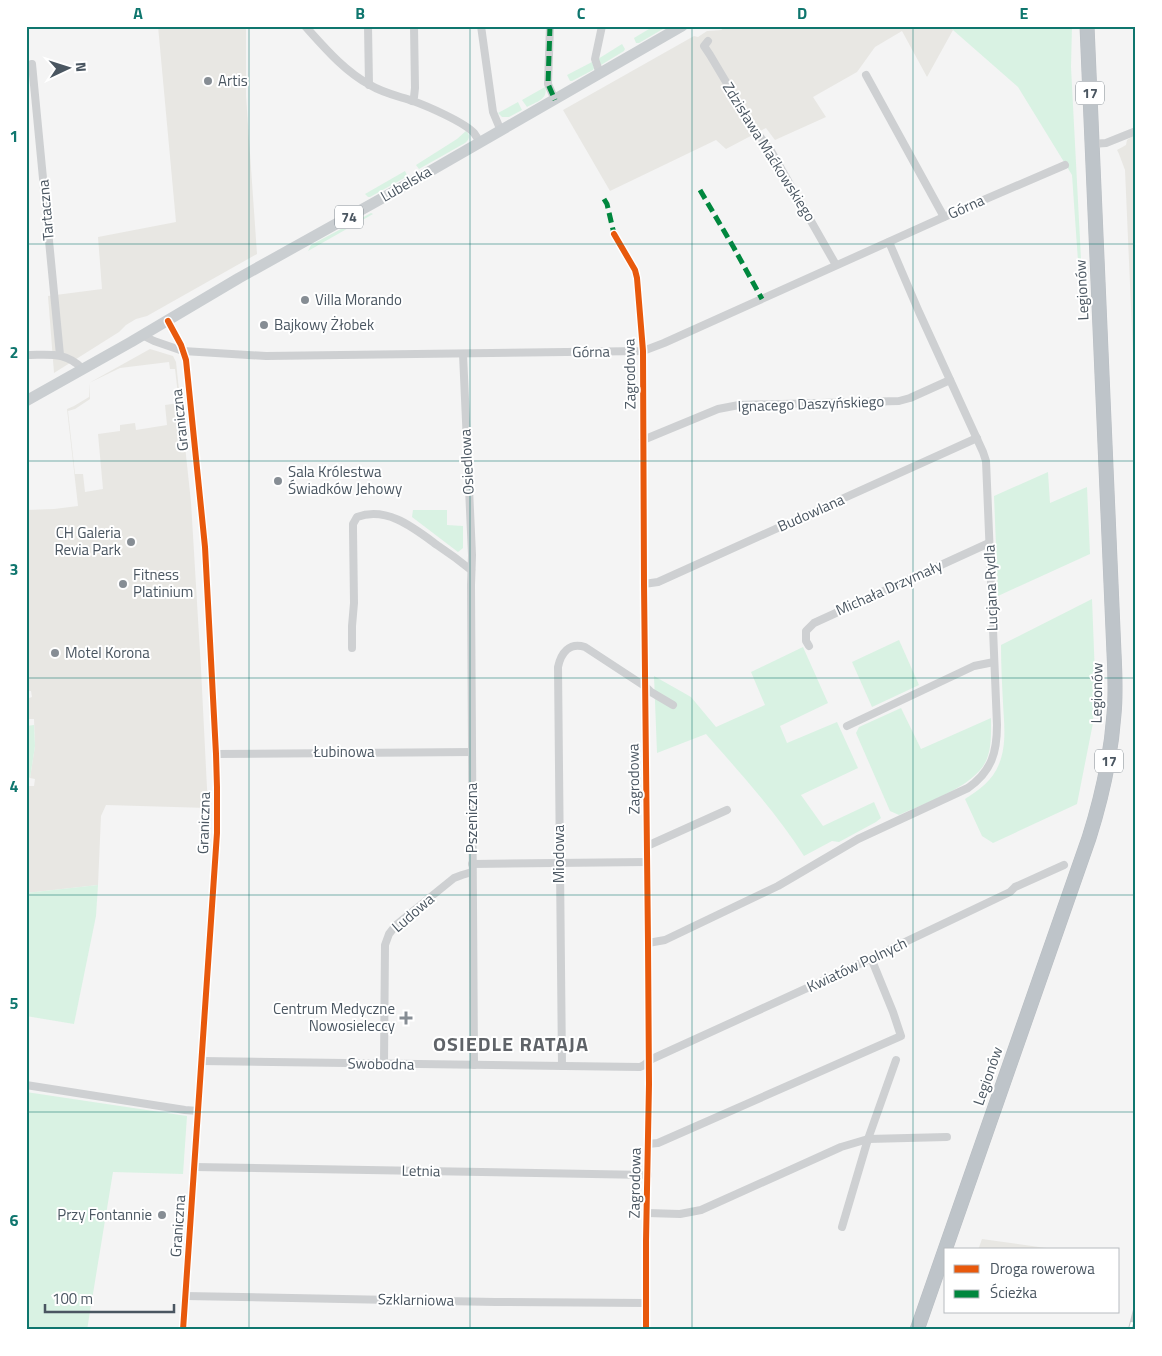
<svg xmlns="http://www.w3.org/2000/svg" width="1162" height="1356" font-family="'Titillium Web',sans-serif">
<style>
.commercial{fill:#e8e7e3;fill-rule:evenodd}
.green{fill:#d9f2e3}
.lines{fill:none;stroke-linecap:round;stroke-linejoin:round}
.highway-casing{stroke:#b9bec3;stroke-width:15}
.street{stroke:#ced0d2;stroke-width:8}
.primary{stroke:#caced1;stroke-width:11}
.highway{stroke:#bec4c9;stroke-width:14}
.rail-casing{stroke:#c9cacc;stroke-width:4.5}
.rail{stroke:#fff;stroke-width:2.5;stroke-dasharray:8;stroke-linecap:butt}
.quiet{stroke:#00873e;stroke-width:5;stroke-dasharray:10 5;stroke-linecap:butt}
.cycleway-casing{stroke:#fff;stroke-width:9}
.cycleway{stroke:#e8590c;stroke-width:6}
.grid{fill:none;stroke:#0f766e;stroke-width:1;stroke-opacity:0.55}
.poi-dot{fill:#868d94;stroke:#fff;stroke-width:2}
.labels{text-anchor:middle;stroke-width:4;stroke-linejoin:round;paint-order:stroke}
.shield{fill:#fff;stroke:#808990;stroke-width:1}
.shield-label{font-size:14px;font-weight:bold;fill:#4a5661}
.poi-label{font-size:15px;fill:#4a5661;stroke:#fff;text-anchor:start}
.street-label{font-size:15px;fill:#4a5661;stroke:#fff}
.district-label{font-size:20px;font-weight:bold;letter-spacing:1px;fill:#5f6368;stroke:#fff}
.neatline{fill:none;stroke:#0f766e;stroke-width:2}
.grid-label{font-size:16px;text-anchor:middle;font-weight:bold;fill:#0f766e}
</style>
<rect width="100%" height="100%" fill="#f4f4f4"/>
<g class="commercial">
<polygon points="158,26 246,26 246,96 257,254 147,316 136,319 126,325 119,332 54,373 48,296 102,289 98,237 176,222"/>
<polygon points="720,26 951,26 953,30 927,77 902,31 875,47 857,72 813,97 826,117 775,140 766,128 726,149 716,140 610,191 563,110 694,36 698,37 707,31 722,30"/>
<polygon points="1136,134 1136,422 1125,170 1119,154 1117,150 1126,145 1127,140"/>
<path d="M150,349L173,356L176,362L191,502L201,669L208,808L106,805L101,816L98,885L26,893V833H27L28,828H26V802L29,786H34L35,779L30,778L35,746L34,719H26V699L32,697L31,691H26V510L54,509L78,506L67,409L74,406L89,397V383ZM169,362L170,369H175L179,403L165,405L167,425L136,430L135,423L120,425V431L98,434L103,489L85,492L83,474H75L68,411L75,409L90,399L89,383L120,368Z"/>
<polygon points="982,1239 1060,1250 978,1250"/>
</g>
<g class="green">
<polygon points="654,26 668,26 639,43 636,43 634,38"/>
<polygon points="951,26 1072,26 1071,67 1081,259 1078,261 1072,175 1018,87 953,30"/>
<polygon points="622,44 625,49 624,51 601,65 598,59"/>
<polygon points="592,62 594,68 593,70 572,81 570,81 567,75"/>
<path d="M545,87C549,99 536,102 527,107L522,100Z"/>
<polygon points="518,102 522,110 509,117 502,117 498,113"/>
<path d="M466,131C471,135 469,140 465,143L419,169L416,165L457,139Z"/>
<polygon points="405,171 407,175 406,177 370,197 368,197 365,194"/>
<polygon points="371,213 373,214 308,251 311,245"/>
<polygon points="1048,472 1050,503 1087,487 1090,554 998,596 994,496"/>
<polygon points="413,510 447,510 447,525 463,526 463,548 458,552 412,517"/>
<path d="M1092,599L1095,676L1093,723L1077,804L993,843L982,836L965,799C979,790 993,780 999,764C1007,745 1004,723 1003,703C1002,684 1001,665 1001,645Z"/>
<polygon points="899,640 919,685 872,707 852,662"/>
<path d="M803,647L828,703L780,726L787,743L837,722L858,768L801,795L823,826L874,802L881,818L876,822L839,842L832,841L804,856C776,812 740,773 706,734L657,753L654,676L691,697L716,727L765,705L751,672Z"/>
<path d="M901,708L921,749L991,718C991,732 992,748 986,761C974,787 925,803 899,815L890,811L856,733L859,727Z"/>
<polygon points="34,725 35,746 30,778 26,775 26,726"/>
<polygon points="98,885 96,916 74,1024 26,1016 26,893"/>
<polygon points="26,1092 187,1116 183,1174 113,1172 87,1330 26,1330"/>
</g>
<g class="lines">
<g class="highway-casing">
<path id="highway" d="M917,1330L1089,838C1102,797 1111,756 1114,714C1116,694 1115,673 1114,653L1087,26"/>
</g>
<g class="street">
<path d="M305,26C324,47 344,71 370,85C383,93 398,96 413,101C427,106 464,122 474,133C476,136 478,139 480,142"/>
<polyline points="368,26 369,85"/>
<polyline points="481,26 493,112 501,131"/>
<polyline points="550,26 548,84 555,100"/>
<polyline points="708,41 704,46 710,55 754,129 771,151 836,265"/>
<polyline points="32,64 60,355"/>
<polyline points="600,74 595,59 602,26"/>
<polyline points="866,75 944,217"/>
<polyline points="412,101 414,97 415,88 414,26"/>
<polyline points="1092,144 1106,143 1136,131"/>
<polyline points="614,234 635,270 637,278 643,351 644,584 648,943 649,1084 646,1241 646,1330"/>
<polyline points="168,321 181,345 186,360 205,547 216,754 217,787 217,833 183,1330"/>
<polyline points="142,335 154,341 183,351 266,356 643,351 664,343 944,217 1065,165"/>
<polyline points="463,354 472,555 471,585 474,1065"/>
<path d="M26,355C50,355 65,351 83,369"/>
<polyline points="643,440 718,409 739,405 899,401 910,398 950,380"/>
<polyline points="644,584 658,582 977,438"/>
<polyline points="809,646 806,641 806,631 814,623 989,543"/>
<path d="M352,648V626L354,603L353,530V524L357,517C387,506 414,528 437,545C449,553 460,561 471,570"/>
<polyline points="847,726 974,666 994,662"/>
<polyline points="216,754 472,752"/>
<polyline points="647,846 727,810"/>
<polyline points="472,864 647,862"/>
<path d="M648,943L665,940L778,886L858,839L968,788C992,771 997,752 997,725L986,461L983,452L919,312L889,242"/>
<path d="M201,1061L640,1067C646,1065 648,1061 654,1058L840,973L1010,892L1015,887L1064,865"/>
<polyline points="384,1064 385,945 389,934 396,925 454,878 462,875 472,872"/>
<path d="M562,1066L558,667C561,653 569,642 585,647L646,687L651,692L673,705"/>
<polyline points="26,1085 185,1110 198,1111"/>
<polyline points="648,1144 658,1143 901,1036 893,1012 871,958"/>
<polyline points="194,1167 648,1175"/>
<polyline points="647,1213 680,1214 701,1210 841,1147 868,1139 947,1137"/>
<polyline points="842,1227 868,1139 896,1060"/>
<polyline points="185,1296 495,1302 646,1303"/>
</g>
<polyline class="primary" points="26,401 131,342 239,278 413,181 682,26"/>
<use href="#highway" class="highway"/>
<g class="rail-casing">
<polyline id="rail" points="1130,1330 1136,1307"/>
</g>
<use href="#rail" class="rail"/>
<g class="quiet">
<polyline points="550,26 548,84 555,100"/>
<polyline points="700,190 734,248 762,299"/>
<polyline points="604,199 607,204 614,234"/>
</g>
<g class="cycleway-casing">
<g id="cycleway">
<polyline points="614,234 635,270 637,278 643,351 644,584 648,943 649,1084 646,1241 646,1330"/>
<polyline points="168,321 181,345 186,360 205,547 216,754 217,787 217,833 183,1330"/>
</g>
</g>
<use href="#cycleway" class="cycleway"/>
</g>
<path class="grid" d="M249,26V1330M470,26V1330M692,26V1330M913,26V1330M26,244H1136M26,461H1136M26,678H1136M26,895H1136M26,1112H1136"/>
<g class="poi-dot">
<circle cx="208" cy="81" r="5"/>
<circle cx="305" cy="300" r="5"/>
<circle cx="264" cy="325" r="5"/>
<circle cx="278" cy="481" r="5"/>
<circle cx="131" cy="542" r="5"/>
<circle cx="123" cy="584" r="5"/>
<circle cx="55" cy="653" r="5"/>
<path d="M403.5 1010.5h5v5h5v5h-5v5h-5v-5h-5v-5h5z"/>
<circle cx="162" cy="1215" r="5"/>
</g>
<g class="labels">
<g class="shield">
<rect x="1076" y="81.5" width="28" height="23" rx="4"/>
<rect x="335" y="205.5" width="28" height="23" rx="4"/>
<rect x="1095" y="749.5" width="28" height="23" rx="4"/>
</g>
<g class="shield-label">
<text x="1090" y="98">17</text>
<text x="349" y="222">74</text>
<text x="1109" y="766">17</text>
</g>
<g class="poi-label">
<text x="218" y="86">Artis</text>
<text x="315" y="305">Villa Morando</text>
<text x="274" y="330">Bajkowy Żłobek</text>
<text x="288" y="477">Sala Królestwa<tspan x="288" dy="17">Świadków Jehowy</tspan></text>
<text x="121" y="538" text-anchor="end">CH Galeria<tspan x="121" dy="17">Revia Park</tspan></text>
<text x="133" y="580">Fitness<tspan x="133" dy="17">Platinium</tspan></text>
<text x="65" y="658">Motel Korona</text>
<text x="395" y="1014" text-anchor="end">Centrum Medyczne<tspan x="395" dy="17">Nowosieleccy</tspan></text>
<text x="152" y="1220" text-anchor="end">Przy Fontannie</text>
</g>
<g class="street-label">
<text transform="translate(769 152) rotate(58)" y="5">Zdzisława Maćkowskiego</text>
<text transform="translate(406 184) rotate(-30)" y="5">Lubelska</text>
<text transform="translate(966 207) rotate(-24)" y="5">Górna</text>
<text transform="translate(46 210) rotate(-95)" y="5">Tartaczna</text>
<text transform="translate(1082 290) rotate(-93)" y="5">Legionów</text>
<text transform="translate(591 352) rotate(-1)" y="5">Górna</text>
<text transform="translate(630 374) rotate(-91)" y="5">Zagrodowa</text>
<text transform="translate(811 404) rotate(-2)" y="5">Ignacego Daszyńskiego</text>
<text transform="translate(180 420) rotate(-96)" y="5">Graniczna</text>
<text transform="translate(467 462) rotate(-93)" y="5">Osiedlowa</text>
<text transform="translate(811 513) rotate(-24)" y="5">Budowlana</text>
<text transform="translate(889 588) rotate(-24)" y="5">Michała Drzymały</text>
<text transform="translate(991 588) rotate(-92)" y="5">Lucjana Rydla</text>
<text transform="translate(1097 693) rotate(-89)" y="5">Legionów</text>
<text x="344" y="757">Łubinowa</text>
<text transform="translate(634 779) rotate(-91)" y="5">Zagrodowa</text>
<text transform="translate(472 818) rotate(-90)" y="5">Pszeniczna</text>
<text transform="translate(204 823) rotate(-88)" y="5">Graniczna</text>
<text transform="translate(559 854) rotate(-90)" y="5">Miodowa</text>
<text transform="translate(413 913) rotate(-41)" y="5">Ludowa</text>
<text transform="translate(857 965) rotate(-25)" y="5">Kwiatów Polnych</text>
<text transform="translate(381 1064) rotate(1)" y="5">Swobodna</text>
<text transform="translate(988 1076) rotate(-71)" y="5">Legionów</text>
<text transform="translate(421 1171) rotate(1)" y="5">Letnia</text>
<text transform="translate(635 1183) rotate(-89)" y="5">Zagrodowa</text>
<text transform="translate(178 1226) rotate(-86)" y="5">Graniczna</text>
<text transform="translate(416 1300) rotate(1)" y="5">Szklarniowa</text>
</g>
<g class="district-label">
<text x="511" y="1051">OSIEDLE RATAJA</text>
</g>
</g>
<rect width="1162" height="1356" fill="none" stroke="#ffffff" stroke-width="55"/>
<rect x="944" y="1248" width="175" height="65" fill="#ffffff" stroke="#b7bbc0"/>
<rect x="954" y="1265" width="25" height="8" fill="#e8590c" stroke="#b7bbc0"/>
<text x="990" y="1274" font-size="15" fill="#4a5661">Droga rowerowa</text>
<rect x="954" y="1290" width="25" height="8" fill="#00873e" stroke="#b7bbc0"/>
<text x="990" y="1298" font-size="15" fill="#4a5661">Ścieżka</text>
<g transform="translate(68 68) rotate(86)" stroke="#ffffff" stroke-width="4" paint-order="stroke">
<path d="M0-4L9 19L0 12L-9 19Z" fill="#4a5661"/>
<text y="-8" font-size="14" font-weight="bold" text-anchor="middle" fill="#4a5661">N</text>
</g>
<path d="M45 1304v8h129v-8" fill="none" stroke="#4a5661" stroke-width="2.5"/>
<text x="52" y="1304" font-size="15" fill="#4a5661" stroke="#ffffff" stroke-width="4" paint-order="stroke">100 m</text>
<rect x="28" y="28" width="1106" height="1300" class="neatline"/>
<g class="grid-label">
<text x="138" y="19">A</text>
<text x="360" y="19">B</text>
<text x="581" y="19">C</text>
<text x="802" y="19">D</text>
<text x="1024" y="19">E</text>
<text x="14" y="142">1</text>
<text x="14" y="358">2</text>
<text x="14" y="575">3</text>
<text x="14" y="792">4</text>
<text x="14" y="1009">5</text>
<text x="14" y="1226">6</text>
</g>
</svg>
